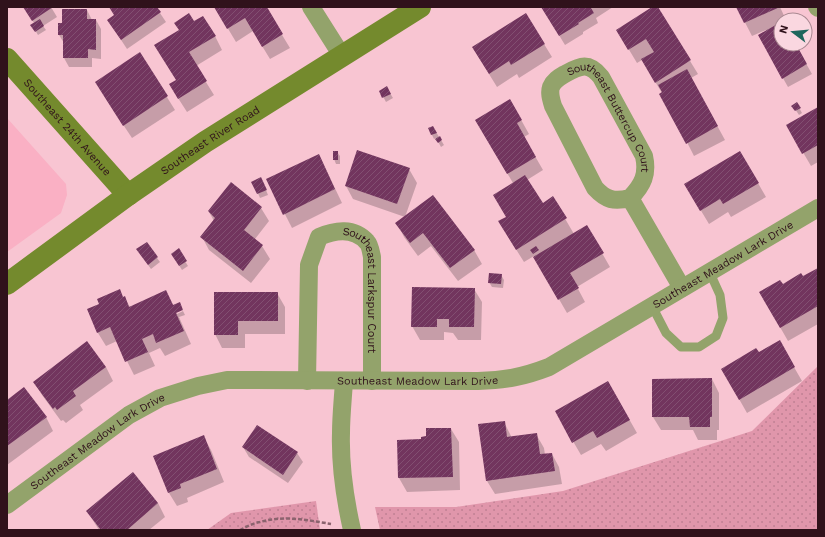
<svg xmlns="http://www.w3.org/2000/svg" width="825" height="537" font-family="'Work Sans',sans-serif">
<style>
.built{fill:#fab0c4}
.green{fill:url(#green-dots)}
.shadow{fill:#0003}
.building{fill:url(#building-hatch)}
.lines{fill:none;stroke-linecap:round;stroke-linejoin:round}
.path{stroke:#8b636e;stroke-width:2.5;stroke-dasharray:4 2;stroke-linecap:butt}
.lane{stroke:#93a36b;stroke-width:9}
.street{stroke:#93a36b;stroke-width:18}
.secondary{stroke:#748a2d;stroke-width:22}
.labels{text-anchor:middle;stroke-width:4;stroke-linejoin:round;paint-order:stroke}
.street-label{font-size:11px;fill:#30121b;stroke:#fad7e0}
</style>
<defs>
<pattern id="green-dots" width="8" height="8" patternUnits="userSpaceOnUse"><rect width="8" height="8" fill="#e096ab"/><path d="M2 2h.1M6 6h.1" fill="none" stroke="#c08093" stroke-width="1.8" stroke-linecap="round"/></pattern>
<pattern id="building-hatch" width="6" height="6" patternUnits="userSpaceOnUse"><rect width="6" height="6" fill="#72355e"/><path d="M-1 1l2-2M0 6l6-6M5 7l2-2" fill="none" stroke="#824f71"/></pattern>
</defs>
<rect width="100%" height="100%" fill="#f8c5d2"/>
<polygon class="built" points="7,118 66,184 67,195 61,213 7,252"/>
<g class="green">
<polygon points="818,366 818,530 380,530 375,507 456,507 563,491 752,431"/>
<polygon points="316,501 320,530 207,530 231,513"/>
</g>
<g class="shadow">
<polygon points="24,7 51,7 57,17 43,26 46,30 38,35 32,25 34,23"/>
<polygon points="156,7 166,22 127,49 108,20"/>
<polygon points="215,7 265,7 290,48 270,59 253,31 236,42"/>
<polygon points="542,7 613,7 596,18 598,23 583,32 583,34 565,45"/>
<polygon points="654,7 657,7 698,74 691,78 725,140 694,156 662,93 642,60 637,63 625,43"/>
<polygon points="737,7 780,7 786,20 781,20 781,44 795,44 812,74 788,87 759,36 767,31 766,30 752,36"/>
<polygon points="87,10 92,20 96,20 101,29 101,59 92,58 92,67 69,67 64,58 64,43 59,35 59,24 63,24"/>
<polygon points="193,23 215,36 222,50 196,66 214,95 187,112 178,98 177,81"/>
<polygon points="544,44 552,57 519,78 517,74 497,87 473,48"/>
<polygon points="140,54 175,110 132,138 104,96"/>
<polygon points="387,88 393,98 386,102 380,91"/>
<polygon points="510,100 529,134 524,137 543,170 527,180 542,204 553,198 574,234 587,227 610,267 577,287 585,302 567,313 534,256 524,262 507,235 507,217 513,183 476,120"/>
<polygon points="797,104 802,113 799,115 793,106"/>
<polygon points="818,108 818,162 811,166 787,125"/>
<polygon points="433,127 444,145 441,147 436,138 434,139 432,135"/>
<polygon points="337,152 340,156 340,164 336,164 334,159"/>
<polygon points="740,152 766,197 731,217 728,212 709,224 685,184"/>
<polygon points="319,155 342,203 292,228 267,179"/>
<polygon points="409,169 417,183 405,217 474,250 482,264 458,281 431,246 418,256 404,237 397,223 405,217 353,199 346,186"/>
<polygon points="253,182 263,183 268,195 260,198"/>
<polygon points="231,184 261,208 269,221 255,239 262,246 270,259 251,283 209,250 202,237 214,221 209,212"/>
<polygon points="178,250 188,266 182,270 172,254"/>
<polygon points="140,254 157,258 160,262 151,269"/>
<polygon points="818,269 818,324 788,341 760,292 803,278"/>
<polygon points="501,275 504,280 503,288 492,287 489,282"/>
<polygon points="474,289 482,302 481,340 458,340 453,333 444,332 444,340 420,340 412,326"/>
<polygon points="166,292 177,314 183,311 185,315 179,317 191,344 165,356 160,348 149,353 155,366 134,375 117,341 106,346 98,333 88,310 124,297 130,307"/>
<polygon points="277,293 285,307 285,334 245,334 245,348 222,348 215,334"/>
<polygon points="779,341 802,381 747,413 722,369 758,353"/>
<polygon points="106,367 113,381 80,405 83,410 66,423 63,420 61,421 42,395 34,382"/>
<polygon points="712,379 719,393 719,430 717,430 717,440 698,440 693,430 661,430 653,417"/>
<polygon points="608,382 637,433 606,451 601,444 581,455 556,412"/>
<polygon points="7,401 46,417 53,431 7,465"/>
<polygon points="504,422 512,438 536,434 544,448 545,455 552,454 559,467 562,484 495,494 487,481"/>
<polygon points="258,426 297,453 303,462 288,483 249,457 243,447"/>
<polygon points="451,429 459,442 460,490 407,492 399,478 398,441 422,440"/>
<polygon points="203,436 211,450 224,482 187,498 188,502 177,506 169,493 154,457"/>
<polygon points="132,473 158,503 165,517 149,530 99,530 87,511"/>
</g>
<g class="building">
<polygon points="23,7 53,7 32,21"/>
<polygon points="109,7 157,7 161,12 121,40 107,20 114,15"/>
<polygon points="214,7 267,7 283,34 262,47 245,18 227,29"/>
<polygon points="541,7 593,7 591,8 594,13 578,23 579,24 559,36"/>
<polygon points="652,7 658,7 691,60 655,83 641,59 654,52 646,39 628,50 616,30"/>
<polygon points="736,7 780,7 744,23"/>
<polygon points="62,9 87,9 87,19 96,19 96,50 88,49 88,58 63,58 63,35 58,35 58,23 62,23"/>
<polygon points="189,13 194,21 203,16 216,36 189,52 207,81 178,99 169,84 176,80 154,45 179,30 174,23"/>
<polygon points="526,13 545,44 511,65 509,61 489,74 472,47"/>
<polygon points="40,19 44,26 35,32 30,25"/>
<polygon points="781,22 781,44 796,44 807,64 782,79 758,35"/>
<polygon points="140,52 168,96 123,126 95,82"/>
<polygon points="687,69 718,126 686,144 659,94 662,92 658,85"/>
<polygon points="387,86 391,94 382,98 379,91"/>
<polygon points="510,99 522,120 517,123 536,157 507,174 475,120"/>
<polygon points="797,102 801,108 795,111 791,106"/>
<polygon points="818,107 818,145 802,154 786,125"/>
<polygon points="433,126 437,133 431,135 428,128"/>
<polygon points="440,136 442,140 438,143 435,139"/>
<polygon points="357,150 410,168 397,204 345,186"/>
<rect x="333" y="151" width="5" height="9"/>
<polygon points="740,151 759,183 723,204 720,199 700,211 684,184"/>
<polygon points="319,154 335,189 283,215 266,179"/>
<polygon points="525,175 543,203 553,196 567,218 516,250 498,221 506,217 493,195"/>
<polygon points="261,177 267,190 257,194 251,182"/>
<polygon points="231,182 262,207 244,230 263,245 243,271 200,237 215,218 208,211"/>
<polygon points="433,195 475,250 450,268 423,233 410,243 395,223"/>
<polygon points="587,225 604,253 570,273 579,288 558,300 533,257"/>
<polygon points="147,242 158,257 148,265 136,249"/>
<polygon points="536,246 539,250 533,254 530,250"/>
<polygon points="179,248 187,261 179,266 171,254"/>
<polygon points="818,268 818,306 780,328 759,292 780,280 783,284 801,273 803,276"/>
<polygon points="489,273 502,274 501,284 488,283"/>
<polygon points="412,287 475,288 474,327 449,327 449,319 437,319 437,327 411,327"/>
<polygon points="120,289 123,297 125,296 129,307 166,290 175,309 173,305 180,302 183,310 176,313 184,331 156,343 153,334 142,339 148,352 125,362 110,327 97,333 87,309 99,304 97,299"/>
<polygon points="214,292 278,292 278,321 238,321 238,335 214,335"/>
<polygon points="780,340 795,367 739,400 721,369 756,348 759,352"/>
<polygon points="87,341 106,367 73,391 76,396 57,410 55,407 53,409 33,382"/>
<polygon points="712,378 712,417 710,417 710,427 690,427 689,417 652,417 652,379"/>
<polygon points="608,381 630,420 597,438 593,431 572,443 555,411"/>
<polygon points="24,387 47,417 7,446 7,400"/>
<polygon points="505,421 507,437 537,433 540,454 552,453 555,471 486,481 478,424"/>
<polygon points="257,425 298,452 283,475 242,447"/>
<polygon points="426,428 451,428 453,477 398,478 397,440 421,439 421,437 426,436"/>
<polygon points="204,435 217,469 180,484 181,488 168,493 153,456"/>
<polygon points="133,472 158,503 127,530 101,530 86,511"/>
</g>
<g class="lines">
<path class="path" d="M240,530C246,527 253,523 260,522C284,515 307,520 331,524"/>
<polyline class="lane" points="652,306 666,333 681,347 699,347 716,336 723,318 720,295 710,273"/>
<g class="street">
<polyline points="311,7 342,56"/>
<polyline points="817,7 818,8"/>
<path id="s1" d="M630,198C614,202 606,200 595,188L553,106C551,99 549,93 551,87C554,80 560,77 565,74C581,65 589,62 601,77L644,156C648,174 643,185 630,198L682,288"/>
<path id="s2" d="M307,381L309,265L319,237C335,230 354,227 367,242C370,245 371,252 372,257V381"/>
<path d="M344,381C343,398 341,416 341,433C340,465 345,499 352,530"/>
<path id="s3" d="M7,505L129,415L160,398L198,386L227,380L478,381C506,380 523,377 549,367L818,208"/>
</g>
<g class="secondary">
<path id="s4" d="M7,59L128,195"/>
<path id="s5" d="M7,284L128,195L205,142L420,7"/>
</g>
</g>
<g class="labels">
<g class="street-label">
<text dy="4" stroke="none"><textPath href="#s1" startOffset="245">Southeast Buttercup Court</textPath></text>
<text dy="4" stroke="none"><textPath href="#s4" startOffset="91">Southeast 24th Avenue</textPath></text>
<text dy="4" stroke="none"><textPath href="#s5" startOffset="249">Southeast River Road</textPath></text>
<text dy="4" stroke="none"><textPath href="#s3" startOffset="782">Southeast Meadow Lark Drive</textPath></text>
<text dy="4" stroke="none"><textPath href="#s2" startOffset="240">Southeast Larkspur Court</textPath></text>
<text dy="4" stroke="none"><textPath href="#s3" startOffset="447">Southeast Meadow Lark Drive</textPath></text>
<text dy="4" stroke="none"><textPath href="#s3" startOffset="111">Southeast Meadow Lark Drive</textPath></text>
</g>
</g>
<rect width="825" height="537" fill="none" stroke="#30121b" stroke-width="16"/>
<g transform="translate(793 32) rotate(286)"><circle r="19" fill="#fad7e0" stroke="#a98891"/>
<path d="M0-3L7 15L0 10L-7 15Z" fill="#1e665c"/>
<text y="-6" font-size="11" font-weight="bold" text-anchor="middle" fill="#30121b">N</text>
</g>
</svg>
